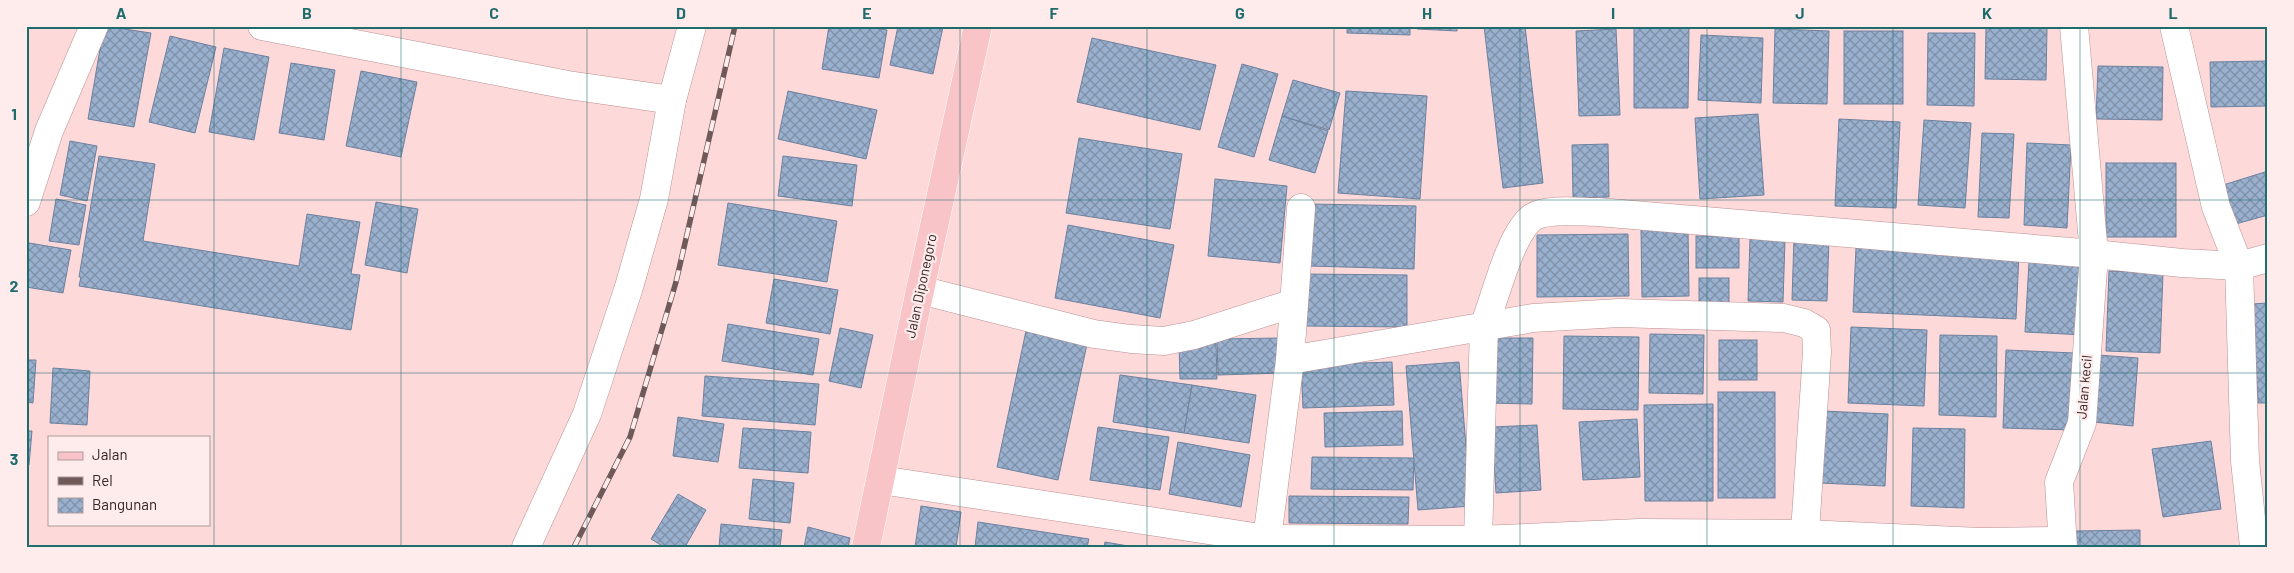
<svg xmlns="http://www.w3.org/2000/svg" width="2294" height="573" font-family="Barlow,sans-serif">
<style>
.building{fill:url(#building-cross-hatch);stroke:#6c819e}
.lines{fill:none;stroke-linecap:round;stroke-linejoin:round}
.minor-casing{stroke:#ba9091;stroke-width:29}
.primary-casing{stroke:#fff;stroke-width:29}
.minor{stroke:#fff;stroke-width:28}
.primary{stroke:#f9c4c7;stroke-width:28}
.rail-casing{stroke:#6f5959;stroke-width:5.5}
.rail{stroke:#feebec;stroke-width:4;stroke-dasharray:11;stroke-linecap:butt}
.grid{fill:none;stroke:#1f6c6d;stroke-width:1;stroke-opacity:0.55}
.labels{text-anchor:middle;stroke-width:4.5;stroke-linejoin:round;paint-order:stroke}
.street-label{font-size:14px;fill:#332323;stroke:#feebec}
.neatline{fill:none;stroke:#1f6c6d;stroke-width:2}
.grid-label{font-size:16px;text-anchor:middle;font-weight:bold;fill:#1f6c6d}
</style>
<defs>
<pattern id="building-cross-hatch" width="8" height="8" patternUnits="userSpaceOnUse" patternTransform="scale(1.25)"><rect width="8" height="8" fill="#9ab0cf"/><path d="M0 0l8 8M0 8l8-8" fill="none" stroke="#7e8fa8"/></pattern>
</defs>
<rect width="100%" height="100%" fill="#fed9da"/>
<g class="building">
<polygon points="104,26 151,33 134,127 88,119"/>
<polygon points="829,26 862,26 887,30 879,78 822,69"/>
<polygon points="898,26 943,27 933,74 890,65"/>
<polygon points="1347,26 1410,26 1410,35 1347,33"/>
<polygon points="1417,26 1457,26 1457,31 1417,29"/>
<polygon points="1484,26 1525,26 1543,183 1503,188"/>
<polygon points="1634,26 1689,26 1688,108 1634,108"/>
<polygon points="1986,27 2047,28 2046,80 1985,79"/>
<polygon points="1616,29 1620,115 1579,116 1576,31"/>
<polygon points="1775,29 1829,31 1827,104 1773,103"/>
<rect x="1844" y="31" width="59" height="73"/>
<polygon points="1928,33 1975,33 1974,106 1927,105"/>
<polygon points="1701,35 1763,38 1761,103 1698,100"/>
<polygon points="170,36 216,47 195,133 149,122"/>
<polygon points="1092,38 1216,65 1200,130 1077,102"/>
<polygon points="224,48 269,57 254,140 209,132"/>
<polygon points="2268,61 2268,106 2211,107 2210,62"/>
<polygon points="291,63 335,70 324,140 279,133"/>
<polygon points="1242,64 1278,74 1254,157 1218,147"/>
<polygon points="2098,66 2163,67 2162,120 2096,119"/>
<polygon points="361,71 417,82 401,157 346,146"/>
<polygon points="1293,80 1340,93 1329,130 1282,116"/>
<polygon points="788,91 877,110 866,159 778,139"/>
<polygon points="1346,91 1427,96 1420,199 1338,193"/>
<polygon points="1758,114 1764,195 1700,199 1695,118"/>
<polygon points="1282,116 1328,131 1315,173 1269,160"/>
<polygon points="1839,119 1900,122 1896,208 1835,206"/>
<polygon points="1924,120 1971,123 1965,208 1918,205"/>
<polygon points="1982,133 2014,134 2009,218 1978,217"/>
<polygon points="1079,138 1182,154 1170,229 1066,213"/>
<polygon points="70,141 97,146 87,201 60,195"/>
<polygon points="2027,143 2071,145 2067,228 2024,225"/>
<polygon points="1608,144 1609,197 1573,198 1572,145"/>
<polygon points="99,156 155,164 143,241 299,266 307,214 360,222 351,274 360,275 351,330 79,286 81,277 79,277"/>
<polygon points="783,156 857,165 852,206 778,196"/>
<rect x="2106" y="163" width="70" height="74"/>
<polygon points="2268,171 2268,215 2232,225 2220,186"/>
<polygon points="1215,179 1287,186 1280,263 1208,256"/>
<polygon points="56,199 86,205 79,245 49,241"/>
<polygon points="376,202 418,209 407,273 365,265"/>
<polygon points="728,203 837,221 827,282 718,265"/>
<polygon points="1311,204 1416,206 1414,269 1310,266"/>
<polygon points="1068,225 1174,245 1160,318 1055,298"/>
<polygon points="1688,228 1689,296 1642,297 1641,229"/>
<polygon points="1628,234 1629,296 1537,297 1537,235"/>
<rect x="1696" y="236" width="43" height="32"/>
<polygon points="1794,237 1829,238 1827,301 1792,300"/>
<polygon points="1750,239 1785,240 1783,302 1748,301"/>
<polygon points="29,243 71,250 63,293 26,287 26,258"/>
<polygon points="1856,248 2019,254 2016,319 1853,312"/>
<polygon points="2029,262 2088,265 2084,335 2025,332"/>
<polygon points="2109,271 2163,273 2160,353 2106,351"/>
<polygon points="1306,274 1407,275 1407,327 1305,326"/>
<rect x="1699" y="278" width="30" height="32"/>
<polygon points="774,279 838,290 830,334 766,323"/>
<polygon points="2268,303 2268,403 2258,403 2252,304"/>
<polygon points="728,324 819,339 813,375 722,361"/>
<polygon points="1851,327 1927,330 1924,406 1848,403"/>
<polygon points="840,328 873,335 861,388 829,381"/>
<polygon points="1026,331 1087,344 1058,480 997,467"/>
<polygon points="1650,334 1704,335 1703,394 1649,393"/>
<polygon points="1940,335 1997,336 1996,417 1939,415"/>
<polygon points="1564,336 1639,337 1638,410 1563,409"/>
<polygon points="1282,338 1283,373 1218,375 1217,339"/>
<polygon points="1487,338 1533,338 1532,404 1486,403"/>
<rect x="1719" y="340" width="38" height="40"/>
<polygon points="1216,343 1217,379 1180,379 1179,344"/>
<polygon points="2006,350 2074,353 2071,430 2003,428"/>
<polygon points="2098,355 2138,358 2133,426 2093,422"/>
<polygon points="26,360 36,360 33,403 26,402"/>
<polygon points="1392,362 1394,405 1303,408 1301,365"/>
<polygon points="1459,362 1471,506 1418,510 1406,366"/>
<polygon points="53,368 90,371 87,425 50,423"/>
<polygon points="1120,375 1192,385 1184,433 1113,422"/>
<polygon points="705,376 819,384 815,425 702,416"/>
<polygon points="1192,385 1256,395 1249,443 1184,433"/>
<rect x="1718" y="392" width="57" height="106"/>
<polygon points="1713,404 1713,501 1645,501 1644,405"/>
<polygon points="1402,411 1403,445 1325,447 1324,413"/>
<polygon points="1823,411 1888,414 1885,486 1820,483"/>
<polygon points="678,417 724,424 718,462 673,456"/>
<polygon points="1637,419 1640,477 1583,480 1579,422"/>
<polygon points="1537,425 1541,490 1496,493 1492,427"/>
<polygon points="1098,427 1169,437 1160,490 1090,480"/>
<polygon points="743,428 811,432 808,473 739,468"/>
<polygon points="1913,428 1965,429 1964,508 1911,506"/>
<polygon points="26,431 32,431 29,465 26,465"/>
<polygon points="2211,441 2221,509 2163,517 2152,449"/>
<polygon points="1178,442 1250,455 1241,507 1169,494"/>
<polygon points="1312,457 1414,458 1413,490 1311,489"/>
<polygon points="753,479 794,483 790,523 749,519"/>
<polygon points="678,494 706,510 685,547 664,547 651,539"/>
<polygon points="1289,496 1409,497 1408,524 1289,523"/>
<polygon points="921,506 961,512 956,547 915,547"/>
<polygon points="978,522 1089,539 1087,547 975,547"/>
<polygon points="721,524 782,530 780,547 719,547"/>
<polygon points="808,527 850,538 848,547 804,547"/>
<polygon points="2140,530 2140,547 2076,547 2076,531"/>
<polygon points="1105,542 1134,547 1104,547"/>
</g>
<g class="lines">
<g class="minor-casing">
<g id="minor">
<polyline points="262,26 568,85 672,100"/>
<polyline points="26,202 49,131 94,26"/>
<polyline points="920,290 1094,334 1131,339 1164,341 1194,335 1294,303"/>
<polyline points="1290,360 1533,318 1619,313 1784,318 1804,323 1816,330 1817,352 1804,547"/>
<polyline points="881,480 1267,539 1478,540 1639,533 1805,534 1980,542 2062,541"/>
<path d="M1478,540L1484,326C1495,299 1510,233 1533,217C1547,208 1581,212 1598,212L2094,254L2182,263L2239,266L2216,207L2174,26"/>
<polyline points="526,547 587,414 629,287 654,199 672,100 692,26"/>
<polyline points="1266,547 1290,360 1301,208"/>
<polyline points="2063,547 2059,482 2082,423 2094,254 2074,26"/>
<polyline points="2254,547 2245,461 2239,266 2268,258"/>
</g>
</g>
<g class="primary-casing">
<polyline id="primary" points="866,547 920,290 978,26"/>
</g>
<use href="#minor" class="minor"/>
<use href="#primary" class="primary"/>
<g class="rail-casing">
<polyline id="rail" points="574,547 630,437 676,282 735,26"/>
</g>
<use href="#rail" class="rail"/>
</g>
<path class="grid" d="M214,26V547M401,26V547M587,26V547M774,26V547M960,26V547M1147,26V547M1334,26V547M1520,26V547M1707,26V547M1893,26V547M2080,26V547M26,200H2268M26,373H2268"/>
<g class="labels">
<g class="street-label">
<text transform="translate(921 286) rotate(-78)" y="5">Jalan Diponegoro</text>
<text transform="translate(2084 387) rotate(-85)" y="5">Jalan kecil</text>
</g>
</g>
<rect width="2294" height="573" fill="none" stroke="#feebec" stroke-width="55"/>
<rect x="48" y="436" width="162" height="90" fill="#feebec" stroke="#ad9b9c"/>
<rect x="58" y="452" width="25" height="8" fill="#f9c4c7" stroke="#ad9b9c"/>
<text x="92" y="460" font-size="15" fill="#332323">Jalan</text>
<rect x="58" y="477" width="25" height="8" fill="#6f5959" stroke="#ad9b9c"/>
<text x="92" y="486" font-size="15" fill="#332323">Rel</text>
<rect x="58" y="498" width="25" height="15" fill="url(#building-cross-hatch)" stroke="#ad9b9c"/>
<text x="92" y="510" font-size="15" fill="#332323">Bangunan</text>
<rect x="28" y="28" width="2238" height="518" class="neatline"/>
<g class="grid-label">
<text x="121" y="19">A</text>
<text x="307" y="19">B</text>
<text x="494" y="19">C</text>
<text x="681" y="19">D</text>
<text x="867" y="19">E</text>
<text x="1054" y="19">F</text>
<text x="1240" y="19">G</text>
<text x="1427" y="19">H</text>
<text x="1613" y="19">I</text>
<text x="1800" y="19">J</text>
<text x="1987" y="19">K</text>
<text x="2173" y="19">L</text>
<text x="14" y="120">1</text>
<text x="14" y="292">2</text>
<text x="14" y="465">3</text>
</g>
</svg>
